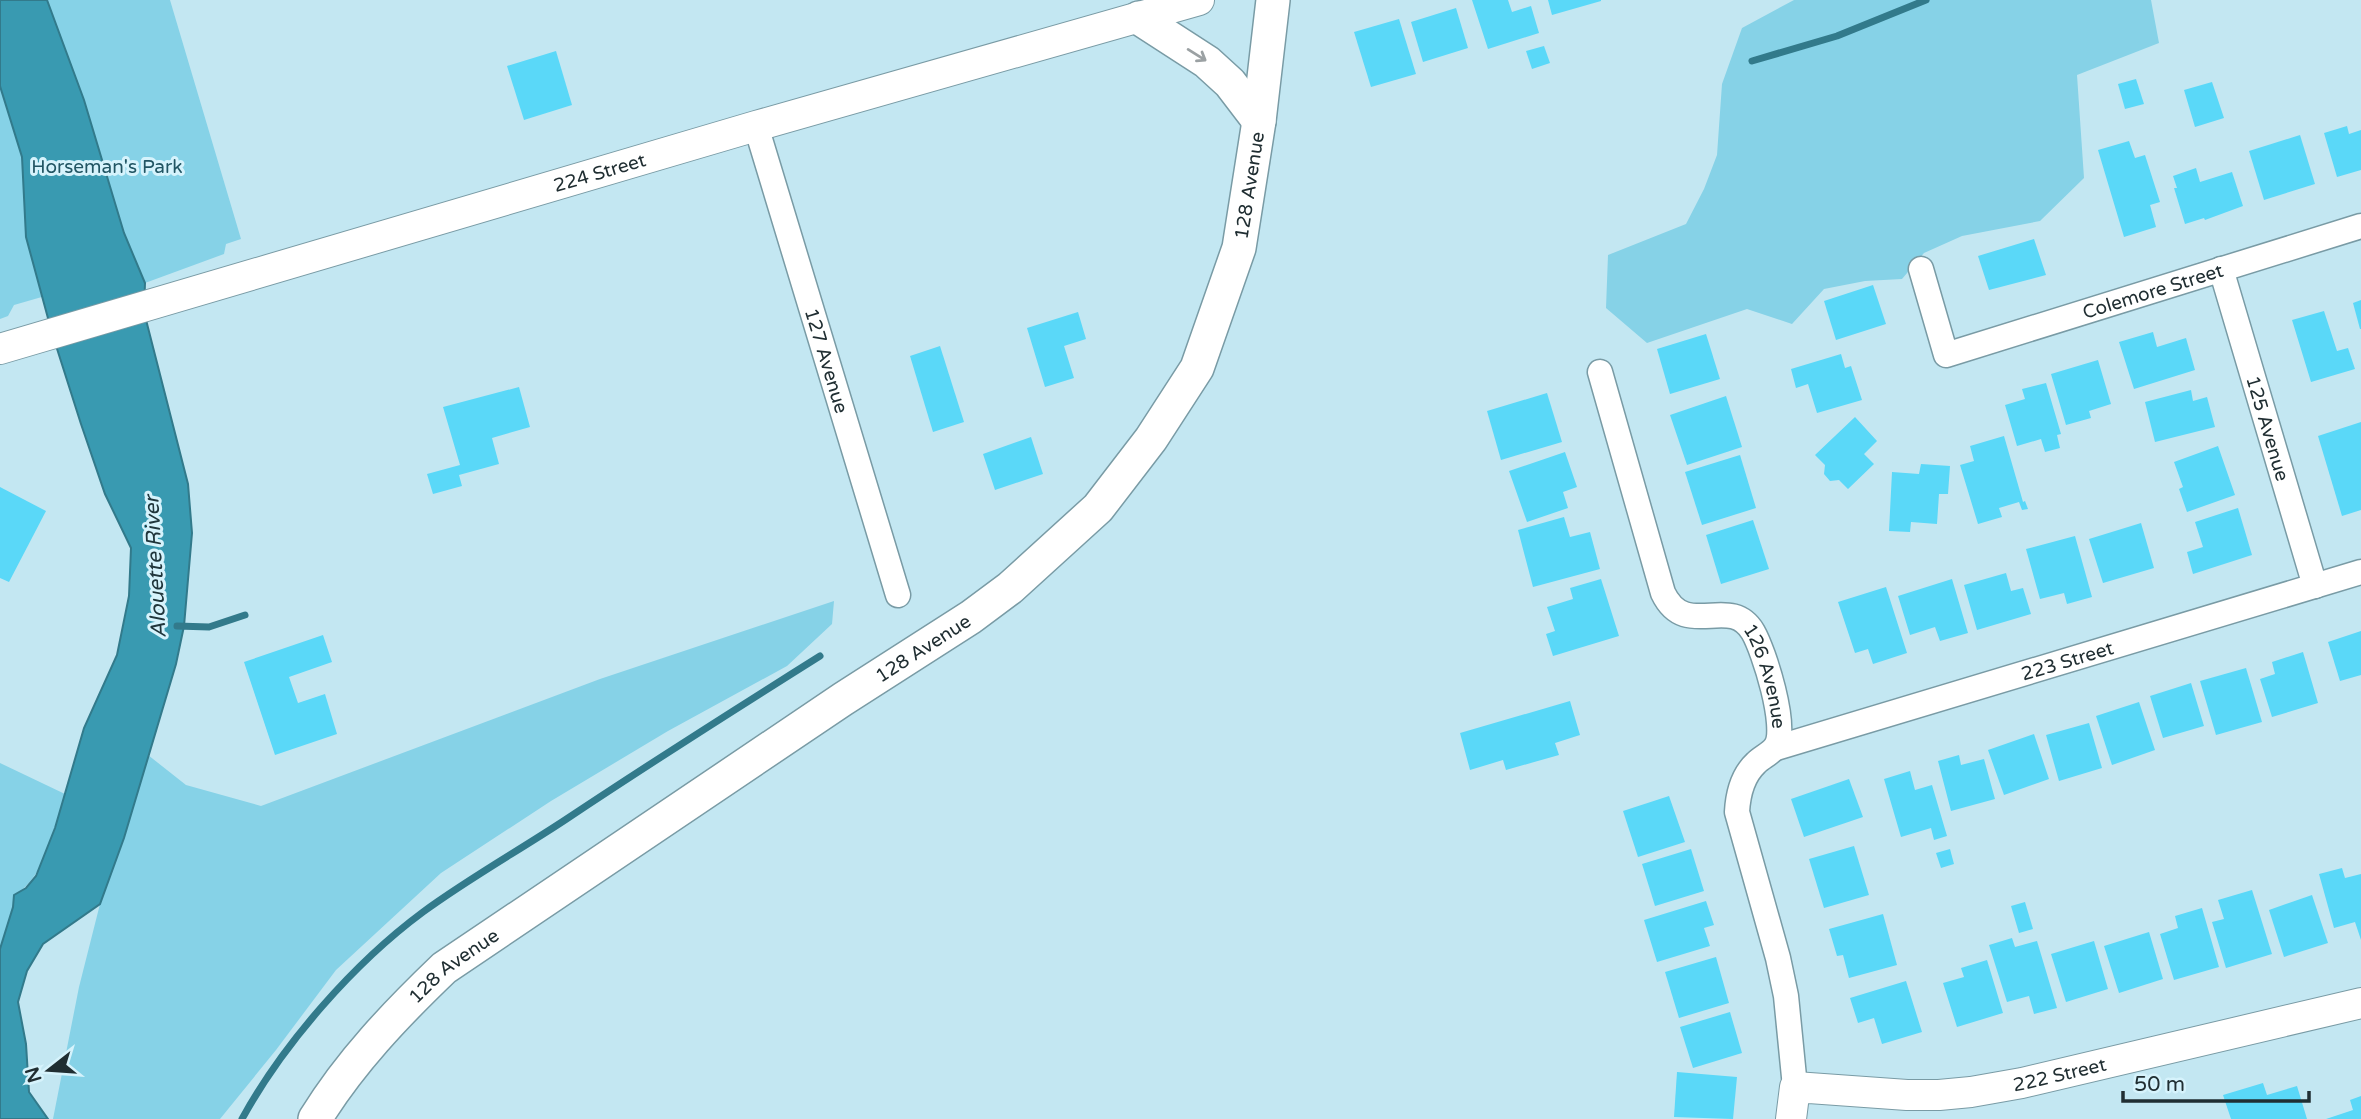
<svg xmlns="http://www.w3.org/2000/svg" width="2361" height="1119" font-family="'Varela Round',sans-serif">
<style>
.green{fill:#86d2e7}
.water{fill:#399ab1;stroke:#327a8b;stroke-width:2}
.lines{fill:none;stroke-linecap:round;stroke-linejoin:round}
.stream{stroke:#327a8b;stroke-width:7}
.building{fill:#5ad8f8}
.minor-casing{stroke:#799ba5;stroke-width:27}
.tertiary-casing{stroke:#799ba5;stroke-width:32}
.secondary-casing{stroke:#799ba5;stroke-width:36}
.minor{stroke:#fff;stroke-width:24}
.tertiary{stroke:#fff;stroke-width:30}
.secondary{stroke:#fff;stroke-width:33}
.oneway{stroke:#9ba1a3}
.labels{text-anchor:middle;stroke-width:6;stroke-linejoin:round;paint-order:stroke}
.park-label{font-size:19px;fill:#215563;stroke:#d6f3fc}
.street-label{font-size:19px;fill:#202e32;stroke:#d6f3fc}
.water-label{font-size:21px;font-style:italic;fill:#20363c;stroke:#d6f3fc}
</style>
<rect width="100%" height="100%" fill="#c3e7f2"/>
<g class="green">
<polygon points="0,0 170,0 241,239 226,244 224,254 145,283 139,269 14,305 8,316 0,319"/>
<polygon points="1794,0 2151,0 2159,43 2077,75 2084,178 2040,221 1962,236 1924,253 1902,279 1865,281 1824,289 1792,324 1747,309 1647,343 1606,308 1608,255 1686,224 1704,189 1717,155 1722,84 1742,28"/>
<polygon points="834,601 832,624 787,666 668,731 551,801 441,873 336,970 276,1050 220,1119 53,1119 79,987 100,904 124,838 148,755 186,785 261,806 600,679"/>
<path d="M0,763L65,794C55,830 47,874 14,896L13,907L0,949Z"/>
</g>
<polygon class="water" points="0,0 47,0 84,100 124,233 145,283 144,312 188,484 192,533 184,626 176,664 124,838 100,904 43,944 27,971 18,1002 26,1044 29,1092 48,1119 0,1119 0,949 13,907 14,895 26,888 36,876 55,828 84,728 117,655 129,596 131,548 105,494 81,424 52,333 26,237 22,157 0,86"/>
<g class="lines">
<g class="stream">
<polyline points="1752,61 1837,36 1926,0"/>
<polyline points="177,626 209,627 245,615"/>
<path d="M242,1119C283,1044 354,963 423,912C468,879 518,851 565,820C649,764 734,710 820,656"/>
</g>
</g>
<g class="building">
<polygon points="1472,0 1508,0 1512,12 1531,6 1539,33 1488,49"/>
<polygon points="1548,0 1601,0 1601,1 1552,15"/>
<polygon points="1456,8 1468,48 1423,62 1411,22"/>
<polygon points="1399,19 1416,74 1371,87 1354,32"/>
<polygon points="1544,46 1550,63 1532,69 1526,51"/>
<polygon points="556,51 572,105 524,120 507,66"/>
<polygon points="2136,79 2144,104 2125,109 2118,84"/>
<polygon points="2212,82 2224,118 2195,127 2184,90"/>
<polygon points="2347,126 2349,134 2361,130 2361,170 2337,177 2324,133"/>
<polygon points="2300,135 2315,184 2264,200 2249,151"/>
<polygon points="2129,141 2135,158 2145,155 2160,202 2150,205 2156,227 2124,237 2098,150"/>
<polygon points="2196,168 2200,182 2232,172 2243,206 2205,220 2204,218 2185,224 2174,188 2177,188 2173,176"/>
<polygon points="2034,239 2046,275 1989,290 1978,256"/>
<polygon points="1873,285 1886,324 1836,340 1824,301"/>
<polygon points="2361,300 2361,329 2360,329 2353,303"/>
<polygon points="2324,311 2337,351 2348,348 2355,369 2311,382 2292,320"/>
<polygon points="1078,312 1086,339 1064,346 1074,378 1045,387 1027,328"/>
<polygon points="2153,332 2157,347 2186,338 2195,370 2134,389 2119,342"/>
<polygon points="1706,334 1720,379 1670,394 1657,349"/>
<polygon points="940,346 964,422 933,432 910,356"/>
<polygon points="1841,354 1845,368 1851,366 1862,400 1817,413 1808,384 1796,388 1791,369"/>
<polygon points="2098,360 2111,404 2089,411 2091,418 2066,425 2051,374"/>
<polygon points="2046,383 2061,434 2057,435 2060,448 2045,452 2041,439 2017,446 2005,405 2025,399 2022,389"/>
<polygon points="519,387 530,427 492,438 499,464 459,475 462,486 433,494 427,474 460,465 443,407"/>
<polygon points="2191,390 2193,401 2207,397 2215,427 2155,442 2145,402"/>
<polygon points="1547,393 1562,442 1501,460 1487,411"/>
<polygon points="1726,396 1742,447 1687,465 1670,415"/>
<polygon points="1855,417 1877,441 1864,454 1874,464 1848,489 1839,480 1830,481 1824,474 1825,465 1815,455"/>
<polygon points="2361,422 2361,510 2342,516 2318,436"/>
<polygon points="2004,436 2023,502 2025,501 2028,509 2022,510 2019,502 1999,508 2002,517 1978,524 1960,465 1974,461 1970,446"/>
<polygon points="1031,437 1043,474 995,490 983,454"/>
<polygon points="2218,446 2235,495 2187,512 2179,489 2183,487 2174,462"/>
<polygon points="1565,452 1577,487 1563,492 1568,508 1527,522 1509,471"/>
<polygon points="1740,455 1756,508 1702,525 1685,472"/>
<polygon points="1921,464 1950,466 1948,494 1939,494 1937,524 1911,522 1910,532 1889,531 1892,472 1919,474"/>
<polygon points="0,487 46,511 9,582 0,578"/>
<polygon points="2238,508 2252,555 2193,574 2187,552 2203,547 2195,522"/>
<polygon points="1564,517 1570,537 1590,532 1600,569 1533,587 1518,530"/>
<polygon points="1753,520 1769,569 1721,584 1706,535"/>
<polygon points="2141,523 2154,568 2103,583 2089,539"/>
<polygon points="2075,536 2092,597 2067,604 2064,593 2040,599 2026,549"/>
<polygon points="2006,573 2011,591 2023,588 2031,614 1977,630 1964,585"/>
<polygon points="1601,579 1619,636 1553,656 1546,634 1555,631 1547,607 1573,599 1570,588"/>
<polygon points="1952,579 1968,633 1940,641 1935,627 1910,635 1898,596"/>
<polygon points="1886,587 1907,653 1873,664 1868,649 1855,653 1838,602"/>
<polygon points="2361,631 2361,675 2340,681 2328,642"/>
<polygon points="323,635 332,662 289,677 298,703 325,694 337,734 275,755 244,662"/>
<polygon points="2303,652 2318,703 2272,717 2260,679 2275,674 2272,662"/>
<polygon points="2246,668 2262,722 2216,735 2200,681"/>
<polygon points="2191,683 2204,726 2163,738 2150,696"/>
<polygon points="1570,701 1580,735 1555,743 1559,755 1506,770 1503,760 1470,770 1460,733"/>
<polygon points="2139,702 2155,750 2112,765 2096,716"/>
<polygon points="2089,723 2102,768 2059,781 2046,735"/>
<polygon points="2034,734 2049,779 2004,795 1988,750"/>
<polygon points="1959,755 1961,765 1984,759 1995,799 1951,811 1938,761"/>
<polygon points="1910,771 1915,790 1932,785 1947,836 1934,840 1931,828 1901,837 1884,779"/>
<polygon points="1849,779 1863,817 1804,837 1791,799"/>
<polygon points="1669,796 1685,842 1638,857 1623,811"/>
<polygon points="1854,846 1869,895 1824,908 1809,859"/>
<polygon points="1691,849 1704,891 1655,906 1642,864"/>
<polygon points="1950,849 1954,864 1941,868 1936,853"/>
<polygon points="2342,868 2345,878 2361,874 2361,940 2355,922 2334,928 2319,874"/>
<polygon points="2252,890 2272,954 2226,968 2212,922 2224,919 2218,900"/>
<polygon points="2312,895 2328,943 2284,957 2269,910"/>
<polygon points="1706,901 1714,925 1704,928 1710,946 1657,962 1644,920"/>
<polygon points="2025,902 2033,929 2019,933 2011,906"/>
<polygon points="2202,908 2219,967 2174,980 2160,934 2178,928 2175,916"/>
<polygon points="1883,914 1897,965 1849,978 1843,955 1837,956 1829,929"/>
<polygon points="2149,932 2163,979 2119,993 2104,946"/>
<polygon points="2012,938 2015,947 2037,941 2057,1008 2034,1014 2029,996 2007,1002 1989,945"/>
<polygon points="2094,941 2108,989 2066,1002 2051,954"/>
<polygon points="1716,957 1729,1003 1679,1018 1665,972"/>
<polygon points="1987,960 2003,1013 1957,1027 1943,983 1964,977 1961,968"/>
<polygon points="1906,981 1922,1032 1882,1044 1874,1018 1858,1023 1850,998"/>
<polygon points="1730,1012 1742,1053 1693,1068 1680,1027"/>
<polygon points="1677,1072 1737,1077 1733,1119 1674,1117"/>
<polygon points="2263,1083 2267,1095 2297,1086 2307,1119 2231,1119 2223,1095"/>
<polygon points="2361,1096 2361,1119 2326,1119 2353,1110 2350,1100"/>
</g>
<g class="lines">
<g class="minor-casing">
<g id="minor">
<path id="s1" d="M756,126L898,595"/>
<path id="s2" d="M1921,269L1946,355L2361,226"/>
<path id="s3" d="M2221,269L2315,586"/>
<path id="s4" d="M1600,372L1663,593C1686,641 1730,593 1753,632C1764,651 1788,727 1776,746C1772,753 1762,757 1756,763C1742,776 1738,794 1737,812L1778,958L1786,996L1795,1087"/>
<path id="s5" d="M1776,748L2361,572"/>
</g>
</g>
<g class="tertiary-casing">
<g id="tertiary">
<path id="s6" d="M0,349L756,126L1199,0"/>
<path id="s7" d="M1791,1119L1795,1087L1907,1095H1939L1971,1092L2022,1083L2361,1003"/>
</g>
</g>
<g class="secondary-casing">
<g id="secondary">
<polyline points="1139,18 1207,62 1230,83 1259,121"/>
<path id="s8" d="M315,1119C350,1062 396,1014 444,968L843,699L971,617L1010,588L1098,508L1151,439L1197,368L1239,248L1259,121L1273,0"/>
</g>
</g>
<use href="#minor" class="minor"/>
<use href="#tertiary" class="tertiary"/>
<use href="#secondary" class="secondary"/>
</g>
<defs><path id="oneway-shaft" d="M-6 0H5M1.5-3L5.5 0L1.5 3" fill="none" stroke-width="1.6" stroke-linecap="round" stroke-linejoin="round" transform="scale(1.75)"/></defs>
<use class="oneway" href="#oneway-shaft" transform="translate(1197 55) rotate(32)"/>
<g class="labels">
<g class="park-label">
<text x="107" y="173">Horseman's Park</text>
</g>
<g class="street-label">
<text dy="7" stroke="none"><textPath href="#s6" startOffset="625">224 Street</textPath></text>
<text dy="7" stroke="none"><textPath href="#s8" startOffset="1362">128 Avenue</textPath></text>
<text dy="7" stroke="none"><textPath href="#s2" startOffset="306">Colemore Street</textPath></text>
<text dy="7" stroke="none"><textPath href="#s1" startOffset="245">127 Avenue</textPath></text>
<text dy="7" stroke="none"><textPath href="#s3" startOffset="166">125 Avenue</textPath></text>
<text dy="7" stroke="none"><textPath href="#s8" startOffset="775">128 Avenue</textPath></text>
<text dy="7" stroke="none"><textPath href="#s5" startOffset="304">223 Street</textPath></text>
<text dy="7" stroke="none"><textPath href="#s4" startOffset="382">126 Avenue</textPath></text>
<text dy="7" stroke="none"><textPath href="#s8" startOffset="208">128 Avenue</textPath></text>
<text dy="7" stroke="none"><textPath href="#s7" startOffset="299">222 Street</textPath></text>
</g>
<g class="water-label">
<text transform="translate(155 567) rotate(-93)" y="7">Alouette River</text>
</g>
</g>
<g transform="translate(49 1070) rotate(253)" stroke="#d6f3fc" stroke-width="5" paint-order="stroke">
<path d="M0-5L12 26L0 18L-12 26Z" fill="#202e32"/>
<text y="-10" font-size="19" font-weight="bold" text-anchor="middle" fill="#202e32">N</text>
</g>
<path d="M2123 1091v10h186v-10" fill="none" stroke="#202e32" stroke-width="3.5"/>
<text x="2134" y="1091" font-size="21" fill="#202e32" stroke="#d6f3fc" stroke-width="5" paint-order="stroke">50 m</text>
</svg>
